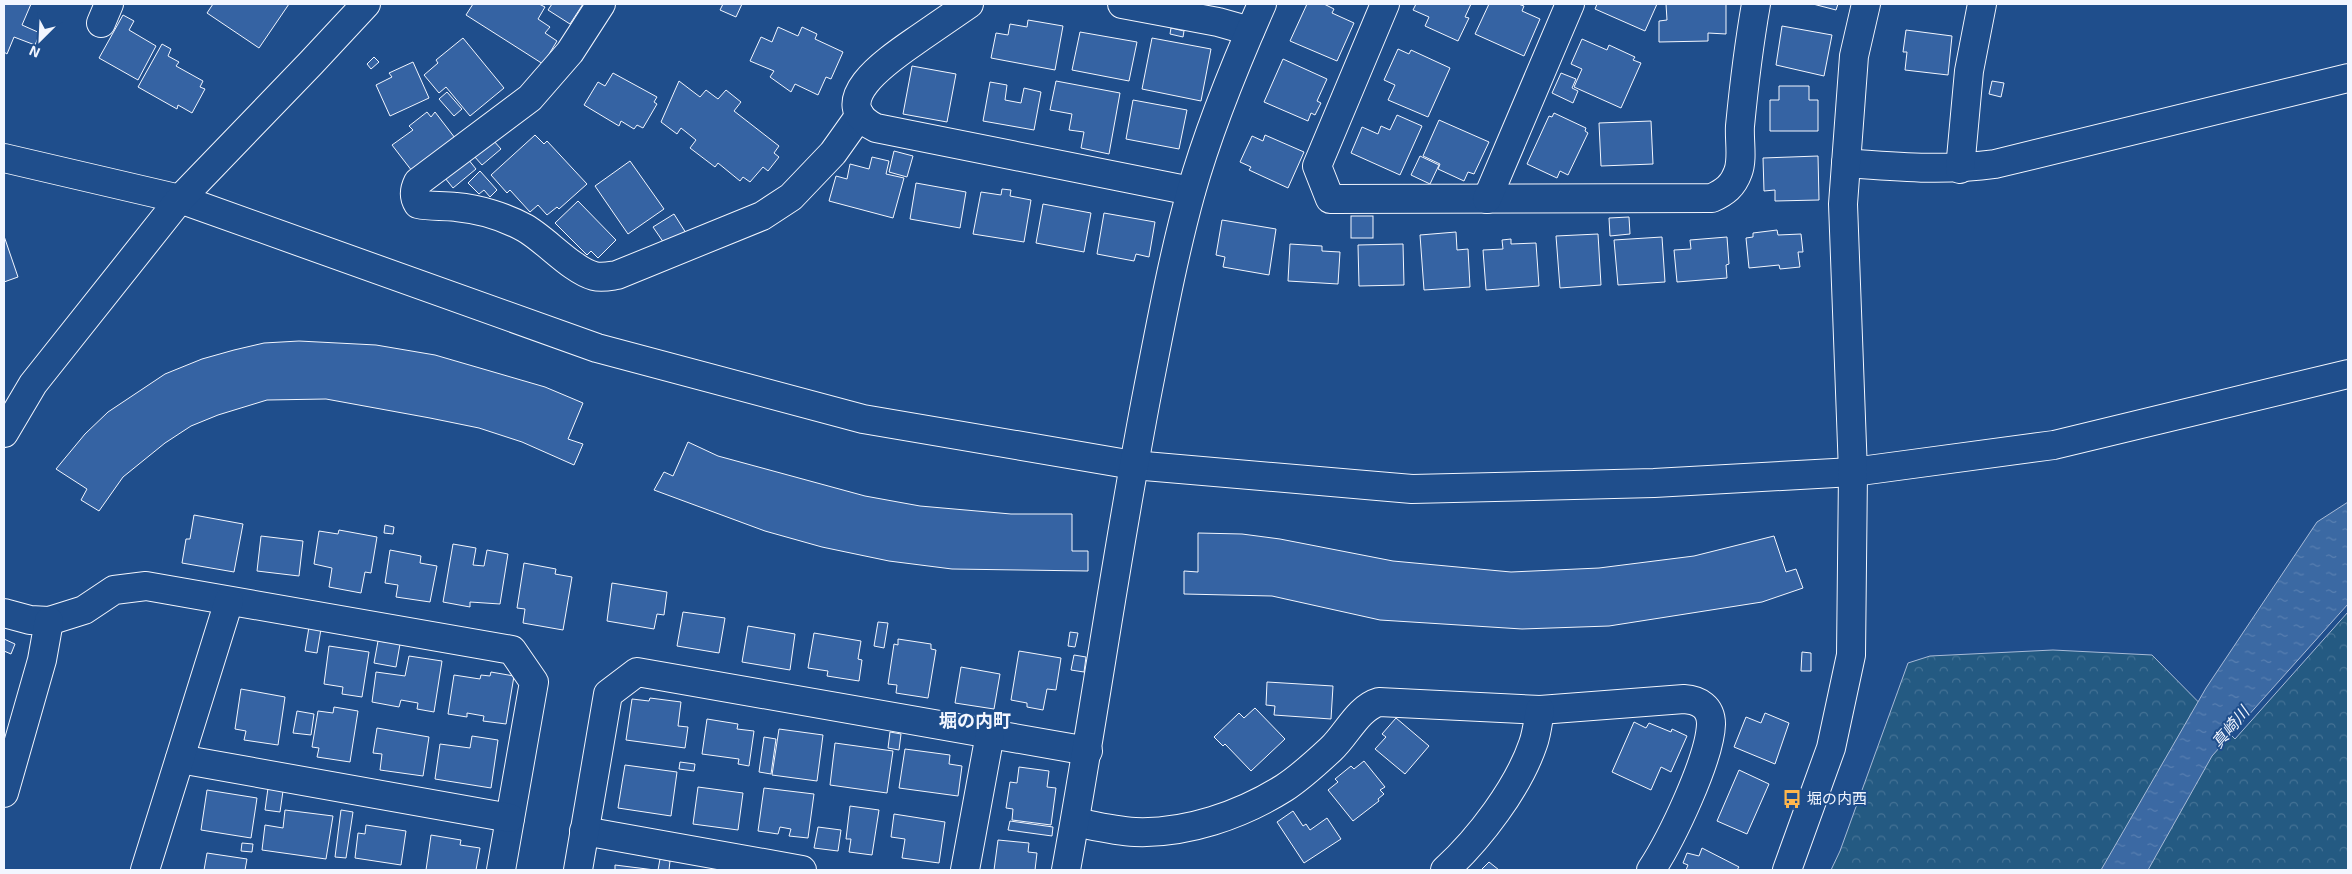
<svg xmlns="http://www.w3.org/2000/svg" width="2352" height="874" font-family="'Exo 2','Noto Sans JP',sans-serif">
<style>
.forest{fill:url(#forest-crowns);stroke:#a8bbd7}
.water{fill:url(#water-ripples);stroke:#a8bbd7}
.building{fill:#3563a3;stroke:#f2f6ff}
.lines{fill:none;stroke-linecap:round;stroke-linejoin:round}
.minor-casing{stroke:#f2f6ff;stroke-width:30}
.minor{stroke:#1f4e8c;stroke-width:28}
.labels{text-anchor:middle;stroke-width:4;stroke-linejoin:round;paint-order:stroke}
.poi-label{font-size:15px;fill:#f2f6ff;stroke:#1f4e8c;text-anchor:start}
.water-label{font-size:16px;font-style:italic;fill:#f2f6ff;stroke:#1f4e8c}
.quarter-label{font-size:18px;font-weight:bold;fill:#f2f6ff;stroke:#1f4e8c}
</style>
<defs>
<pattern id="forest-crowns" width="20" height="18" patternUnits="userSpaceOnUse" patternTransform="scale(1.25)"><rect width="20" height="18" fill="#245a82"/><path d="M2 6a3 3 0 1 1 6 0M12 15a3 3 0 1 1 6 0" fill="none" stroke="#447295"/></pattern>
<pattern id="water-ripples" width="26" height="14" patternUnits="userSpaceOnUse" patternTransform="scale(1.25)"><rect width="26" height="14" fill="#3b69a3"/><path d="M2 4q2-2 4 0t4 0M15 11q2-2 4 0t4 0" fill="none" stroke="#587fb1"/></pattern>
</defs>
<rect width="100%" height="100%" fill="#1f4e8c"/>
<polygon class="forest" points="2348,612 2348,870 1831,870 1840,851 1908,663 1930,656 2053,650 2152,655 2235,739"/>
<polygon class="water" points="2348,502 2348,604 2212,756 2148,870 2101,870 2206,688 2317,522"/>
<g class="building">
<polygon points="4,4 31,4 22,25 40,33 35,45 14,37 7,54 4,52"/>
<polygon points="213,4 289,4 259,48 207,13"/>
<polygon points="473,4 539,4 545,7 538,19 550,27 545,33 557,41 543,64 466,15"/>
<polygon points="552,4 583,4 570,24 548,10"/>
<polygon points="723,4 742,4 736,17 720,10"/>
<polygon points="1307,4 1324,4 1334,9 1332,13 1354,23 1337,61 1290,41"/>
<polygon points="1416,4 1471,4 1465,17 1469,18 1458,41 1425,26 1429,17 1413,10"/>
<polygon points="1489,4 1518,4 1524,6 1522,11 1540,19 1524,56 1475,34"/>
<polygon points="1597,4 1657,4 1645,31 1595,9"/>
<polygon points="1666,4 1726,4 1726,34 1708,33 1708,41 1659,42 1659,21 1667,20"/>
<polygon points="1813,4 1838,4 1836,10"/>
<polygon points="123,15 134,21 129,30 156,46 138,80 99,58"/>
<polygon points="1028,20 1063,26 1055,70 991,58 996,33 1008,35 1010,24 1027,27"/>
<polygon points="1782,26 1832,35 1824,76 1776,65"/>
<polygon points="778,27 798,36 802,27 817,34 815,39 843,52 831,79 826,77 818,95 795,84 791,92 770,77 774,71 750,61 761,37 772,42"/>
<polygon points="1171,28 1184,31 1183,37 1170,34"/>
<polygon points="1906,30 1952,36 1948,75 1905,70 1907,52 1903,52"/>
<polygon points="1080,32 1137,42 1129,81 1072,70"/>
<polygon points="463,38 504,88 470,116 446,87 439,93 424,75 438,63 436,60"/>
<polygon points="1152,38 1211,49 1201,101 1142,89"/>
<polygon points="1582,39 1607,50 1609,45 1635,57 1633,60 1641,63 1621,108 1574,87 1582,69 1571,64"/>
<polygon points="162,44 171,49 168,56 179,62 176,66 203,81 200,87 205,89 192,113 178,105 177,109 138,87"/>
<polygon points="1398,49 1409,54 1411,50 1450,68 1428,117 1388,100 1395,85 1384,80"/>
<polygon points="374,57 379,62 371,69 367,64"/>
<polygon points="1283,59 1327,79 1317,101 1321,103 1315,115 1311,113 1308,121 1264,102"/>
<polygon points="413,62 429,98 390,116 376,85 392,77 389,73"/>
<polygon points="912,66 956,74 947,122 903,114"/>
<polygon points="613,73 657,97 654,102 657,104 643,128 637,125 634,129 621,121 619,126 584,105 598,82 605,86"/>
<polygon points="1561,73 1576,79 1572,88 1578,91 1573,103 1552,93"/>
<polygon points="679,81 700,97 706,90 718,99 726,90 741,102 734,111 779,146 774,153 779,157 768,171 763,167 750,182 743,177 740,181 718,163 715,167 690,148 696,140 681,128 677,134 661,122"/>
<polygon points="1056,81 1120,93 1109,154 1081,148 1084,132 1069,130 1072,114 1050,110"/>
<polygon points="1992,81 2004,83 2001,97 1989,94"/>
<polygon points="990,82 1007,85 1005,100 1021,103 1024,88 1041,92 1034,130 983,121"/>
<polygon points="1779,86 1809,86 1809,100 1818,100 1818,131 1770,131 1770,100 1779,100"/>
<polygon points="447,92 462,109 454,116 439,99"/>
<polygon points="1133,100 1187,110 1179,149 1126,139"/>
<polygon points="427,112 431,117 435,112 455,138 412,171 392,145 413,130 409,126"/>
<polygon points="1554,113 1586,128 1585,131 1588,133 1568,175 1560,171 1557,178 1527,164 1549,116 1552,117"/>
<polygon points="1397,115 1422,126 1400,175 1351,153 1362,127 1378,134 1381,126 1390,130"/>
<polygon points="1439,120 1489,142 1474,174 1468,172 1464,181 1438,169 1440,164 1423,156"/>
<polygon points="1651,121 1653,164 1601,166 1599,123"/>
<polygon points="535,135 544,144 547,141 587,184 559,209 557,207 547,215 538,205 530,212 510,190 507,193 491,175"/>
<polygon points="1265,135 1304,152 1288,188 1249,170 1251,167 1240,162 1252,136 1263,141"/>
<polygon points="493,140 501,149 482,165 474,156"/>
<polygon points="894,151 913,156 907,177 889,172"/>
<polygon points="1420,156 1439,165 1430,184 1411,175"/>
<polygon points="1818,156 1819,200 1775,201 1775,190 1764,191 1763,158"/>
<polygon points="872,157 889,161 886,174 904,178 893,218 829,201 836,176 847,179 850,164 869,169"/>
<polygon points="468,159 476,169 453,188 445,178"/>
<polygon points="630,161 664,209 628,234 595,186"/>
<polygon points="480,171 497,190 490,197 484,190 479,194 468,183"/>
<polygon points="916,183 966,192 960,228 910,219"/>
<polygon points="1002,189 1011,190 1010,196 1031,200 1024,242 973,234 981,192 1001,195"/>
<polygon points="578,201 616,240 598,258 591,251 587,255 555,223"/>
<polygon points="1043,204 1091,213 1084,252 1036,243"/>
<polygon points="1104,213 1155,222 1149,257 1136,254 1134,261 1097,254"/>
<polygon points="674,214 686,233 666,246 653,227"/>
<rect x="1351" y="216" width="22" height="22"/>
<polygon points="1629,217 1630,234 1610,236 1609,218"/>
<polygon points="1222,220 1276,229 1269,275 1223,267 1225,257 1216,255"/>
<polygon points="1777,230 1778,235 1801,234 1803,252 1798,252 1800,267 1780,269 1779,265 1749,268 1746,238 1753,237 1753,233"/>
<polygon points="1456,232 1457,250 1468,249 1470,287 1424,290 1420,235"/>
<polygon points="1598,234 1601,285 1560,288 1556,236"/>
<polygon points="4,236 18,277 4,282"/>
<polygon points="1662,237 1665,282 1618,285 1614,240"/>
<polygon points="1727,237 1729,264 1726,265 1727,278 1677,282 1674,250 1691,249 1690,240"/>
<polygon points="1511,239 1511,244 1536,243 1539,286 1486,290 1483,250 1503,249 1502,240"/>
<polygon points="1290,244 1322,246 1322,251 1340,252 1338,284 1288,281"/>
<polygon points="1403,244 1404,285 1359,286 1358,245"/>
<polygon points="299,341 376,345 435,355 545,387 583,403 568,439 583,444 574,465 522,442 479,428 430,418 326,399 267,400 218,415 191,426 165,443 123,477 99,511 81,500 87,489 56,469 85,434 108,412 165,374 202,359 234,350 264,343"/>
<polygon points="688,442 718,456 865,496 920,506 1011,514 1072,514 1072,551 1088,551 1088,571 952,569 889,561 822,547 765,531 654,490 664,472 673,476"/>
<polygon points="194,515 243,524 234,572 182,563 186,539 190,539"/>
<polygon points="385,525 394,527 393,534 384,533"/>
<polygon points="339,530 377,537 371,573 365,572 361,593 329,587 332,568 314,564 319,531 338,534"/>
<polygon points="1198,533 1242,534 1280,539 1393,561 1511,572 1599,568 1694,556 1774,536 1786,572 1796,569 1803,588 1762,602 1609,626 1522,629 1380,620 1272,596 1184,594 1184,571 1198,572"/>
<polygon points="261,536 303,541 299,576 257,571"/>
<polygon points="453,544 476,548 473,565 484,566 487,550 508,554 500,604 470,602 470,607 443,602"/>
<polygon points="390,550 421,556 420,563 437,566 430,602 396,597 398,585 385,583"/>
<polygon points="524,563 556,569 555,574 572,577 563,630 523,623 525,609 517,608"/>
<polygon points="612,583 667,592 664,615 657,614 654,629 607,621"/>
<polygon points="683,612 725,618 719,653 677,646"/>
<polygon points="878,622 888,623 884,648 874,646"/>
<polygon points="748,626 795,634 790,670 742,662"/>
<polygon points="309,627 321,629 317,653 305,651"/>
<polygon points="1070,632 1078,633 1075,647 1068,646"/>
<polygon points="814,633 861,641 858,659 862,660 859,681 827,676 828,671 808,668"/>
<polygon points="4,639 15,644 11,654 4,651"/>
<polygon points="898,639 931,644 931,649 936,650 928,698 896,693 897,685 888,684 894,644 898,645"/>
<polygon points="378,641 400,644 396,667 374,663"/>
<polygon points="329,646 369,652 362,697 342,694 343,687 324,684"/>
<polygon points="1019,651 1061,658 1056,690 1047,689 1043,710 1027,707 1027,703 1011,700"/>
<polygon points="1802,652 1811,653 1811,671 1801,671"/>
<polygon points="1074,655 1086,657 1084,672 1071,670"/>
<polygon points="409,656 442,661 434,712 417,709 418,703 401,700 399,707 372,702 376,672 405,676"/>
<polygon points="961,667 1000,674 994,709 955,703"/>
<polygon points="491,672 514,676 506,724 483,721 484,716 467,713 467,717 448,714 454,675 480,679 481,675 490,676"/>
<polygon points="1267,682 1333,686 1331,719 1274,715 1275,706 1266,705"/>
<polygon points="241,689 285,697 278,745 244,740 246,731 235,729"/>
<polygon points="650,698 681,702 678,726 688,727 685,748 626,740 632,699 649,701"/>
<polygon points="334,707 358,711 350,762 317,757 319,748 312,747 318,711 333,713"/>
<polygon points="1255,708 1285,739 1251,771 1225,744 1223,746 1214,737 1239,713 1244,718"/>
<polygon points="297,711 314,714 311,735 293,733"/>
<polygon points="1765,713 1789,723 1775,764 1734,747 1746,717 1761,723"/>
<polygon points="1396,718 1429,746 1405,774 1375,749 1386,737 1382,734"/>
<polygon points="707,719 738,724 737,729 754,731 749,766 738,764 739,759 702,754"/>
<polygon points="1634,722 1646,728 1649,723 1671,732 1672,729 1687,736 1671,772 1661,767 1651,790 1612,772"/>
<polygon points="377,728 429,737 423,776 380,770 382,754 373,753"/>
<polygon points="779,729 823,735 817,781 772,775"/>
<polygon points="890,732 901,734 899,750 888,748"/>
<polygon points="472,736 498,740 491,788 435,779 440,744 470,748"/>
<polygon points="764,737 776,739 771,774 759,772"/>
<polygon points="835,743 893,751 887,793 830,785"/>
<polygon points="905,749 950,755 949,764 962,766 958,796 899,788"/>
<polygon points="1364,761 1385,787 1380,790 1384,794 1378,799 1379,801 1353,821 1328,790 1338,782 1335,779 1351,766 1354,769"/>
<polygon points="680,762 695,764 694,771 679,769"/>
<polygon points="625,765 677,772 671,816 618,808"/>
<polygon points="1019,767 1049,771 1047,787 1056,788 1051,825 1012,820 1013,809 1006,808 1010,782 1017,783"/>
<polygon points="1739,770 1769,784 1747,834 1717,821"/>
<polygon points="698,787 743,793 738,830 693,824"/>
<polygon points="268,788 283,791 280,812 265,810"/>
<polygon points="764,788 814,794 808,838 789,836 791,829 780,827 778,834 758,831"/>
<polygon points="207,790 257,798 251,838 201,830"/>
<polygon points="850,806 879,810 872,855 849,852 851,839 846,839"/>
<polygon points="285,810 333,816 326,859 262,850 265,825 283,828"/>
<polygon points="341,810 353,812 346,858 335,857"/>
<polygon points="1293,811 1303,826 1306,824 1310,830 1327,818 1341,839 1304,863 1277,822"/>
<polygon points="894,814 945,822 939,863 902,858 905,839 891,837"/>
<polygon points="1010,821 1053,827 1052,836 1008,830"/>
<polygon points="366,825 406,831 401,865 355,858 358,833 365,834"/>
<polygon points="818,827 841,830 838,851 814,848"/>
<polygon points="431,835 461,840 460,845 480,848 476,870 426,870"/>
<polygon points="998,840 1029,843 1028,852 1037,853 1035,870 994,870"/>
<polygon points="242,843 253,844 252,852 241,851"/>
<polygon points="1702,848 1739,867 1737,870 1686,870 1688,865 1683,863 1687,853 1699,856"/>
<polygon points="207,853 247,859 245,870 204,870"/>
<polygon points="660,859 670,861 669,870 658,870"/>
<polygon points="1489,862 1499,870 1481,870"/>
<polygon points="615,865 655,870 615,870"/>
</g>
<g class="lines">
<g class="minor-casing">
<g id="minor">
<path d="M601,4L570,52L530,98L418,182C414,190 413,196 418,204C431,207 443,205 456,207C479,209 505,217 525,228C546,240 572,270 594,276C602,278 610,276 617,275L762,216L791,197L833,153L860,115"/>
<path d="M969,4C953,15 937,26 921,37C897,54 821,101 876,128L1191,191"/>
<polyline points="1122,4 1218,22 1250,31"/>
<path d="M1385,4L1317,166L1330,199L1712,198C1725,192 1733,186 1738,172C1743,159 1739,140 1740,126C1744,85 1749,44 1756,4"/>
<polyline points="101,23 109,4"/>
<polyline points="4,158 180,199 597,348 863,419 1133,465 1412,489 1654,483 1853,472 2054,445 2348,374"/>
<path d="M1846,163C1896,167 1944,171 1995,164L2348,78"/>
<polyline points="1960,169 1969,71 1982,4"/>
<polyline points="1487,199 1570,4"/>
<polyline points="4,433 33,384 180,199 311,63 366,4"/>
<polyline points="4,613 30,620 49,621 84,610 114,590 146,586 512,650 534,682 501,870"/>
<polyline points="180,759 510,818"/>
<polyline points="4,793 42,660 49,621"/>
<path d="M1075,822C1095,826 1115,831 1135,832C1186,834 1241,815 1284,788C1301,777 1316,763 1331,749C1347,734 1358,708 1379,702L1540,710L1684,699C1699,700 1711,707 1711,724C1710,759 1671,840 1651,870"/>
<polyline points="584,831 802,870"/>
<polyline points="145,870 229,601"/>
<polyline points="578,870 608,694 637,672 1088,751"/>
<polyline points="965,870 990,734"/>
<path d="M1066,870C1095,710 1117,549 1148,389C1161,323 1173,257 1191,192C1209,128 1235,65 1262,4"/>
<path d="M1445,870C1479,839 1518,788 1533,744C1537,733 1538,721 1540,710"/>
<polyline points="1787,870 1831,748 1851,655 1853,472 1843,204 1854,56 1866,4"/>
</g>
</g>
<use href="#minor" class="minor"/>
</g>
<defs>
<g id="bus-bare" transform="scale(1.5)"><path d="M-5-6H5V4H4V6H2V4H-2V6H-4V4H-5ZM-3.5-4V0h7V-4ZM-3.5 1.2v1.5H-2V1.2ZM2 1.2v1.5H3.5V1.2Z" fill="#ffb74d" stroke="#1f4e8c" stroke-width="2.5" paint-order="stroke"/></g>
</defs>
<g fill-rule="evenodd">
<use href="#bus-bare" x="1792" y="799"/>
</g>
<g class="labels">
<g class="poi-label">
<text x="1807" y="804">堀の内西</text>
</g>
<g class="water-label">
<text transform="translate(2230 727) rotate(-50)" y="6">真崎川</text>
</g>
<g class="quarter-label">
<text x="975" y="727">堀の内町</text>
</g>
</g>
<rect width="2352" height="874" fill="none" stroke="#f2f6ff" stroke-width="10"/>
<g transform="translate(40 40) rotate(204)" stroke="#1f4e8c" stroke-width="4" paint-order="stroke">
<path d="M0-4L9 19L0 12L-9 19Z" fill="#f2f6ff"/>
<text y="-8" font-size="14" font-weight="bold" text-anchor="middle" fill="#f2f6ff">N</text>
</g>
</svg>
